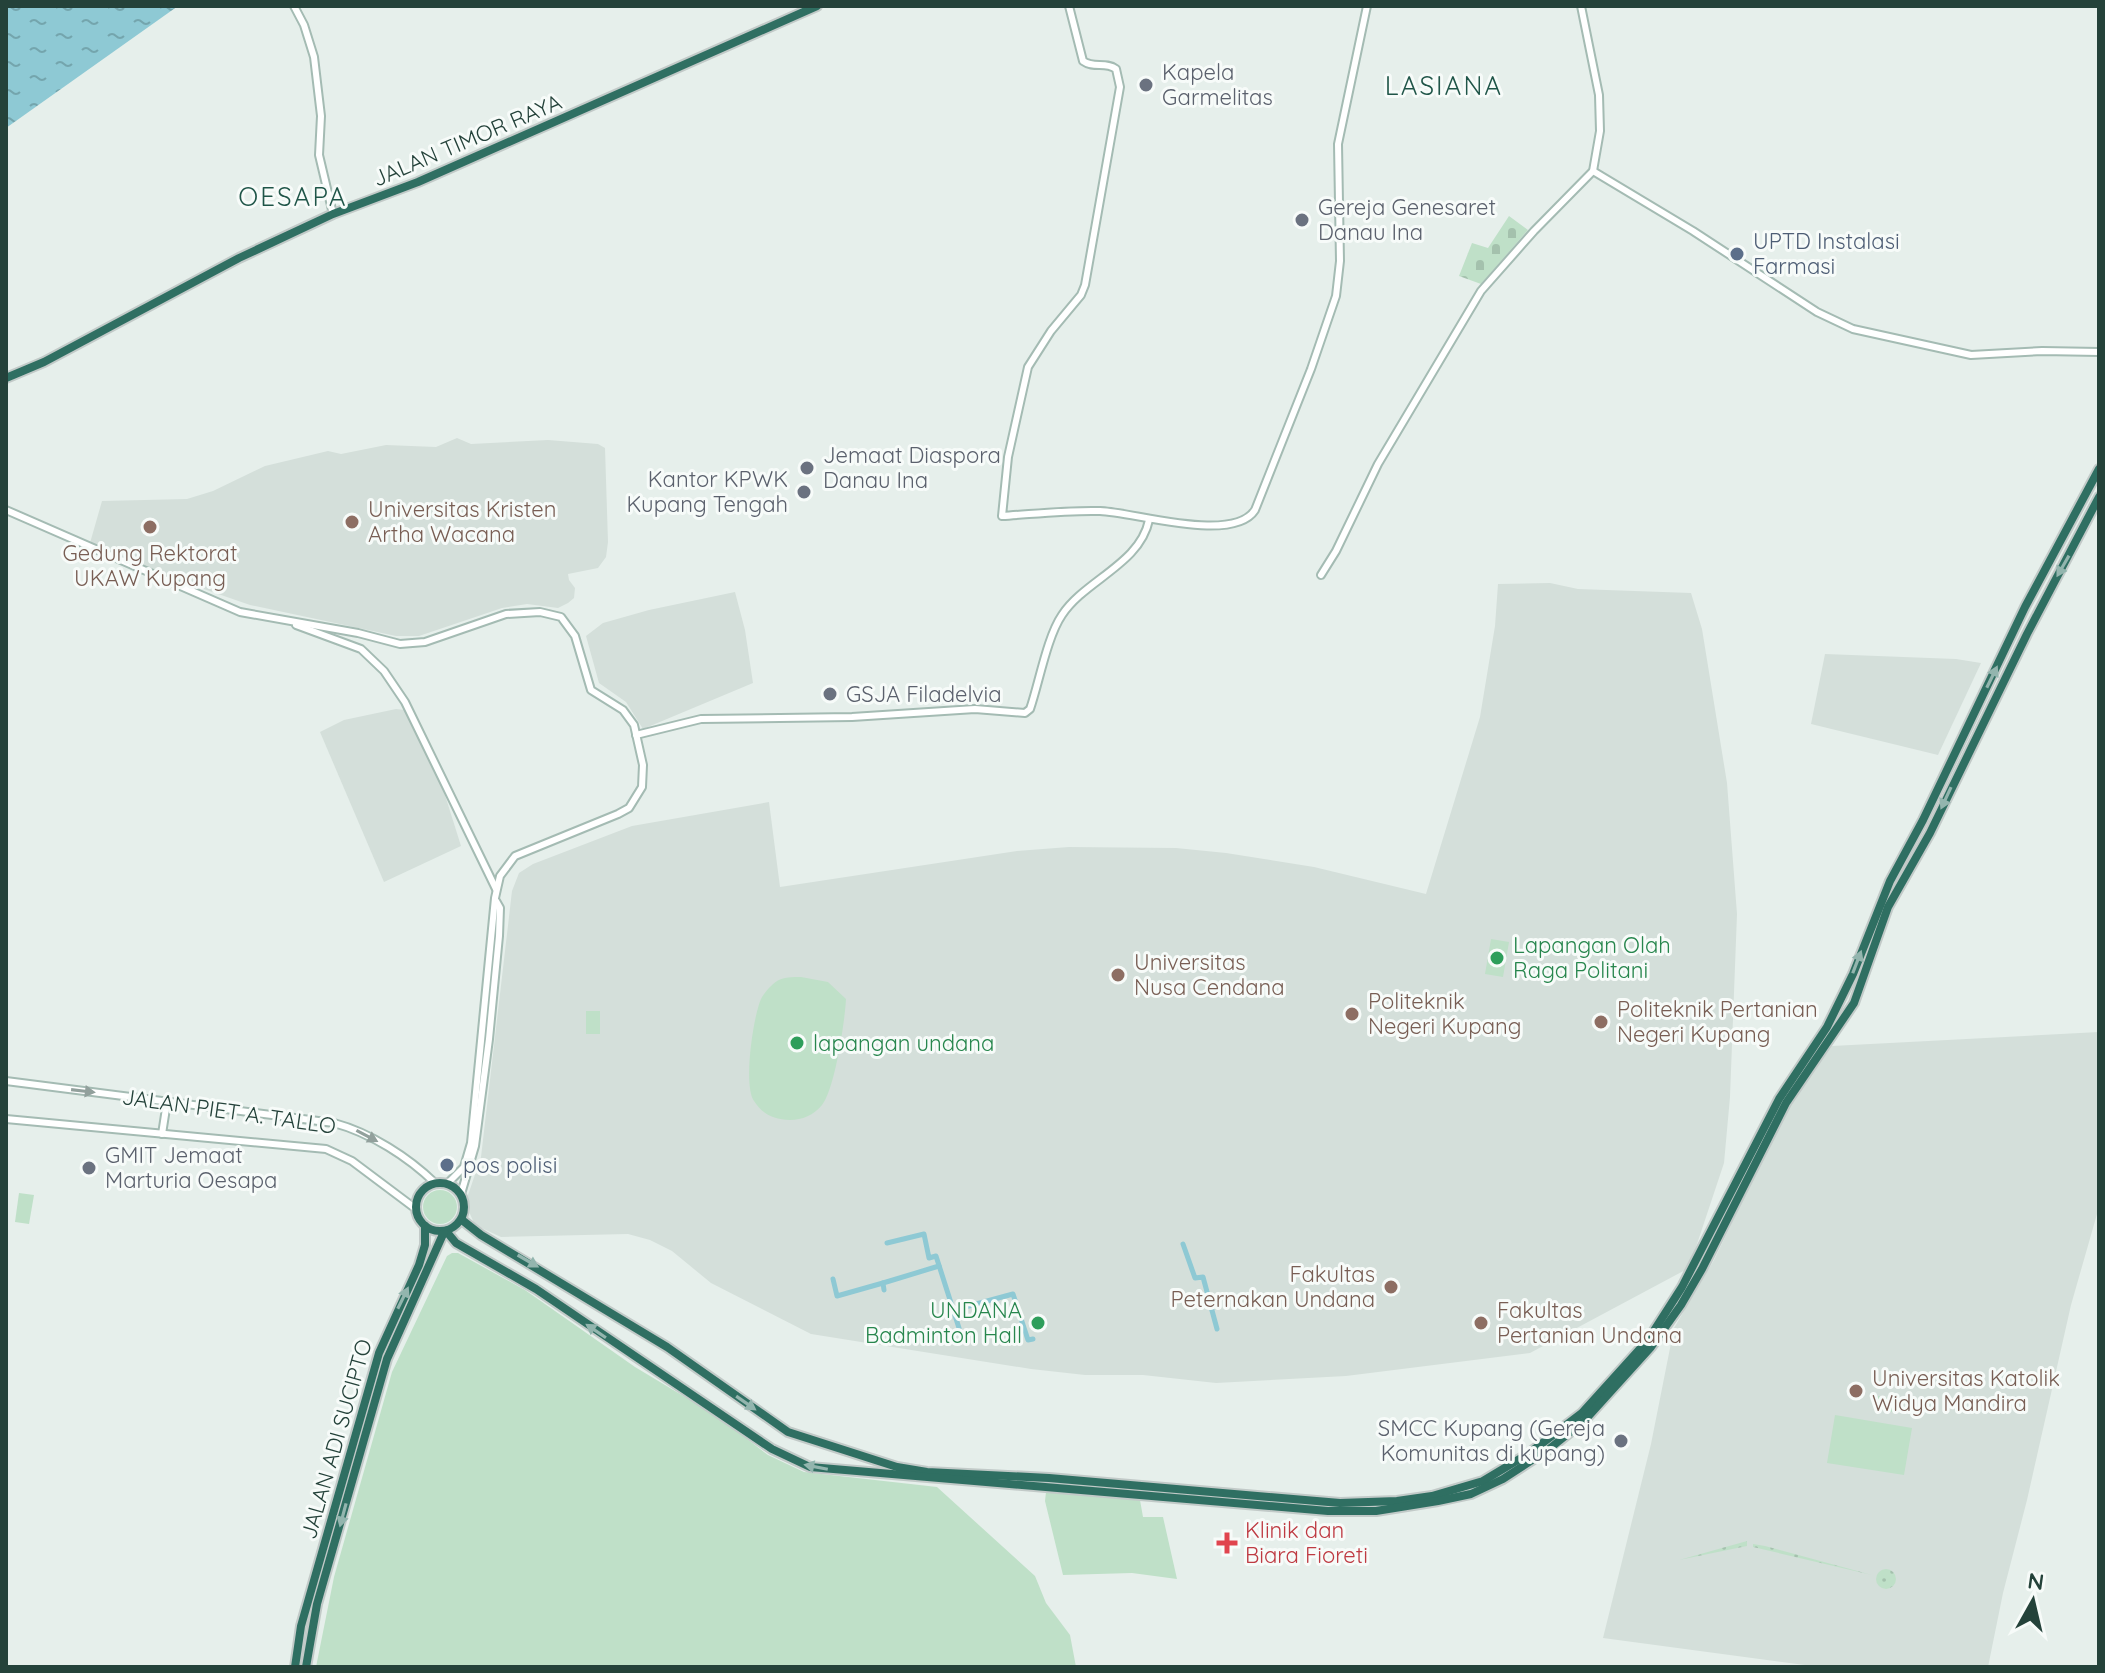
<svg xmlns="http://www.w3.org/2000/svg" width="2105" height="1673" font-family="Quicksand,sans-serif">
<style>
.built{fill:#d4dfda}
.green{fill:#bfe0c8}
.cemetery{fill:url(#cemetery-stones)}
.garden{fill:url(#garden-dots)}
.water{fill:url(#water-ripples)}
.lines{fill:none;stroke-linecap:round;stroke-linejoin:round}
.canal{stroke:#8ec9d4;stroke-width:5}
.secondary-casing{stroke:#a4bbb3;stroke-width:10}
.highway-casing{stroke:#c2cac8;stroke-width:12}
.secondary{stroke:#fff;stroke-width:6}
.highway{stroke:#2f6f62;stroke-width:8}
.oneway{fill:#93b5ae}
.oneway2{fill:#92a09c}
.worship-dot{fill:#6b7280;stroke:#f7fbf9;stroke-width:3}
.service-dot{fill:#5c6f8a;stroke:#f7fbf9;stroke-width:3}
.education-dot{fill:#8d6e63;stroke:#f7fbf9;stroke-width:3}
.leisure-dot{fill:#2e9e5b;stroke:#f7fbf9;stroke-width:3}
.health-dot{fill:#e0444e;stroke:#f7fbf9;stroke-width:3}
.labels{text-anchor:middle;stroke-width:6;stroke-linejoin:round;paint-order:stroke}
.worship-label{font-size:22px;fill:#5b616d;stroke:#f7fbf9;text-anchor:start}
.street-label{font-size:22px;fill:#24423a;stroke:#f7fbf9}
.service-label{font-size:22px;fill:#4e5e75;stroke:#f7fbf9;text-anchor:start}
.education-label{font-size:22px;fill:#785e54;stroke:#f7fbf9;text-anchor:start}
.leisure-label{font-size:22px;fill:#27864d;stroke:#f7fbf9;text-anchor:start}
.health-label{font-size:22px;fill:#be3a42;stroke:#f7fbf9;text-anchor:start}
.quarter-label{font-size:26px;letter-spacing:2px;fill:#1f5548;stroke:#f7fbf9}
</style>
<defs>
<pattern id="cemetery-stones" width="16" height="16" patternUnits="userSpaceOnUse" patternTransform="scale(2)"><rect width="16" height="16" fill="#bfe0c8"/><path d="M2 7V4a2 2 0 0 1 4 0v3zM10 15v-3a2 2 0 0 1 4 0v3z" fill="#a4c1ad"/></pattern>
<pattern id="garden-dots" width="8" height="8" patternUnits="userSpaceOnUse" patternTransform="scale(2)"><rect width="8" height="8" fill="#bfe0c8"/><path d="M2 2h.1M6 6h.1" fill="none" stroke="#a4c1ad" stroke-width="1.8" stroke-linecap="round"/></pattern>
<pattern id="water-ripples" width="26" height="14" patternUnits="userSpaceOnUse" patternTransform="scale(2)"><rect width="26" height="14" fill="#8ec9d4"/><path d="M2 4q2-2 4 0t4 0M15 11q2-2 4 0t4 0" fill="none" stroke="#74a5ad"/></pattern>
</defs>
<rect width="100%" height="100%" fill="#e6efeb"/>
<g class="built">
<polygon points="457,438 471,444 548,440 598,444 605,448 608,542 606,557 598,568 568,574 569,580 575,588 574,598 568,603 558,608 527,604 502,608 419,636 396,636 250,605 146,569 90,543 102,501 187,499 213,491 265,466 328,451 341,454 386,445 436,447"/>
<polygon points="1550,583 1578,589 1691,593 1702,629 1727,783 1737,914 1730,1097 1724,1163 1689,1268 1530,1353 1346,1376 1216,1383 1143,1375 1085,1375 1031,1369 811,1334 711,1283 672,1251 650,1240 628,1234 501,1237 475,1225 470,1214 467,1198 481,1157 512,891 519,873 533,864 632,826 769,802 780,887 1017,851 1069,847 1176,848 1226,853 1314,867 1426,894 1480,717 1495,626 1498,584"/>
<polygon points="735,592 745,630 753,683 643,729 626,702 599,683 586,636 603,623 649,610"/>
<polygon points="1825,654 1956,659 1981,663 1938,755 1811,724"/>
<polygon points="396,709 405,710 412,719 445,795 461,846 384,882 320,732 344,720"/>
<polygon points="2099,1032 2099,1207 2071,1305 2027,1500 2003,1593 1988,1667 1820,1667 1603,1638 1651,1444 1674,1328 1714,1260 1789,1105 1832,1046"/>
</g>
<g class="green">
<polygon points="1491,939 1509,942 1503,977 1485,974"/>
<path d="M801,977L828,982L846,999C845,1020 835,1089 822,1105C814,1115 802,1120 790,1120C774,1119 763,1115 754,1101C743,1086 753,1017 761,999C764,993 771,985 777,981C783,977 793,977 801,977Z"/>
<rect x="586" y="1011" width="14" height="23"/>
<circle cx="440" cy="1207" r="17"/>
<polygon points="19,1193 34,1195 29,1224 15,1222"/>
<polygon points="452,1253 458,1253 525,1290 635,1367 720,1418 768,1455 804,1472 937,1487 1035,1576 1046,1603 1070,1635 1076,1667 316,1667 334,1577 392,1372 447,1256"/>
<polygon points="1878,1396 1899,1400 1896,1413 1875,1408"/>
<polygon points="1835,1415 1912,1428 1904,1475 1827,1463"/>
<polygon points="1046,1492 1140,1500 1143,1517 1163,1517 1177,1579 1132,1573 1063,1575 1045,1501"/>
</g>
<polygon class="cemetery" points="1509,216 1528,230 1481,284 1459,276 1472,243 1488,248"/>
<g class="garden">
<polygon points="1747,1541 1747,1546 1679,1560"/>
<polygon points="1753,1544 1765,1546 1872,1575 1753,1547"/>
<circle cx="1886" cy="1579" r="10"/>
</g>
<polygon class="water" points="6,6 178,6 6,128"/>
<g class="lines">
<g class="canal">
<polyline points="887,1243 924,1234 929,1258 936,1256 959,1328"/>
<polyline points="1183,1244 1195,1278 1203,1277 1217,1329"/>
<polyline points="833,1279 837,1296 883,1283"/>
<polyline points="884,1290 883,1283 939,1266"/>
<polyline points="954,1310 1013,1294 1028,1340 1033,1339"/>
</g>
<g class="secondary-casing">
<g id="secondary">
<polyline points="294,6 304,25 314,57 321,116 319,155 333,214"/>
<path d="M1069,6L1083,61C1094,69 1105,61 1116,69L1120,87L1085,285L1081,295L1051,331L1028,367L1008,457L1002,516C1034,514 1068,510 1100,511C1134,512 1233,544 1255,510L1311,369L1336,296L1340,261L1338,144L1367,6"/>
<polyline points="1593,171 1693,231 1817,312 1853,329 1971,355 2042,351 2099,352"/>
<polyline points="6,510 240,612 358,633 400,644 425,642 506,614 540,612 561,617 575,636 591,690 623,710 634,725 643,765 642,787 629,808 618,814 515,856 500,876 495,898 471,1143 464,1167 447,1184"/>
<polyline points="1321,575 1336,551 1378,464 1481,291 1534,231 1593,171 1600,131 1599,95 1581,6"/>
<polyline points="296,625 361,649 384,671 405,702 496,889"/>
<path d="M636,735L701,719L852,717L975,709L1025,713L1030,709C1039,683 1047,637 1062,615C1085,580 1140,564 1149,520"/>
<path d="M6,1081L334,1123C371,1133 408,1157 435,1183"/>
<polyline points="6,1119 326,1149 352,1161 416,1209"/>
<polyline points="162,1134 167,1102"/>
<polyline points="461,1194 475,1146 489,1039 499,936 500,908 496,901"/>
</g>
</g>
<g class="highway-casing">
<g id="highway">
<polyline points="6,378 44,362 239,258 333,214 418,182 817,6"/>
<circle cx="440" cy="1207" r="24"/>
<polyline points="462,1220 481,1235 667,1347 788,1432 897,1467 927,1472 1049,1478 1340,1503 1397,1501 1432,1496 1483,1481 1528,1454 1582,1413 1648,1340 1682,1287 1779,1099 1827,1027 1853,974 1890,881 1923,820 2025,607 2099,469"/>
<polyline points="446,1231 456,1243 536,1289 772,1449 810,1467 1328,1511 1376,1511 1438,1501 1471,1494 1503,1479 1549,1449 1584,1421 1651,1347 1681,1305 1702,1269 1786,1103 1854,1003 1888,907 1930,833 2027,634 2099,497"/>
<polyline points="295,1667 301,1626 379,1353 419,1265 425,1245 425,1226"/>
<polyline points="306,1667 317,1604 387,1359 444,1232"/>
</g>
</g>
<use href="#secondary" class="secondary"/>
<use href="#highway" class="highway"/>
</g>
<defs><path id="oneway-solid" d="M-6-.8H1V-3.2L6.5 0L1 3.2V.8H-6Z" transform="scale(2)"/></defs>
<g class="oneway">
<use href="#oneway-solid" transform="translate(2063 566) rotate(120)"/>
<use href="#oneway-solid" transform="translate(1992 677) rotate(-64)"/>
<use href="#oneway-solid" transform="translate(1946 798) rotate(115)"/>
<use href="#oneway-solid" transform="translate(1857 962) rotate(-69)"/>
<use href="#oneway-solid" transform="translate(528 1261) rotate(30)"/>
<use href="#oneway-solid" transform="translate(403 1298) rotate(-64)"/>
<use href="#oneway-solid" transform="translate(596 1331) rotate(-146)"/>
<use href="#oneway-solid" transform="translate(746 1403) rotate(35)"/>
<use href="#oneway-solid" transform="translate(816 1467) rotate(-169)"/>
<use href="#oneway-solid" transform="translate(343 1515) rotate(105)"/>
</g>
<g class="oneway2">
<use href="#oneway-solid" transform="translate(83 1091) rotate(7)"/>
<use href="#oneway-solid" transform="translate(367 1136) rotate(28)"/>
</g>
<g class="worship-dot">
<circle cx="1146" cy="85" r="8"/>
<circle cx="1302" cy="220" r="8"/>
<circle cx="807" cy="468" r="8"/>
<circle cx="804" cy="492" r="8"/>
<circle cx="830" cy="694" r="8"/>
<circle cx="89" cy="1168" r="8"/>
<circle cx="1621" cy="1441" r="8"/>
</g>
<g class="service-dot">
<circle cx="1737" cy="254" r="8"/>
<circle cx="447" cy="1165" r="8"/>
</g>
<g class="education-dot">
<circle cx="352" cy="522" r="8"/>
<circle cx="150" cy="527" r="8"/>
<circle cx="1118" cy="975" r="8"/>
<circle cx="1352" cy="1014" r="8"/>
<circle cx="1601" cy="1022" r="8"/>
<circle cx="1391" cy="1287" r="8"/>
<circle cx="1481" cy="1323" r="8"/>
<circle cx="1856" cy="1391" r="8"/>
</g>
<g class="leisure-dot">
<circle cx="1497" cy="958" r="8"/>
<circle cx="797" cy="1043" r="8"/>
<circle cx="1038" cy="1323" r="8"/>
</g>
<path class="health-dot" d="M1223 1531h8v8h8v8h-8v8h-8v-8h-8v-8h8z"/>
<g class="labels">
<g class="worship-label">
<text x="1162" y="80">Kapela<tspan x="1162" dy="25">Garmelitas</tspan></text>
<text x="1318" y="215">Gereja Genesaret<tspan x="1318" dy="25">Danau Ina</tspan></text>
<text x="823" y="463">Jemaat Diaspora<tspan x="823" dy="25">Danau Ina</tspan></text>
<text x="788" y="487" text-anchor="end">Kantor KPWK<tspan x="788" dy="25">Kupang Tengah</tspan></text>
<text x="846" y="702">GSJA Filadelvia</text>
<text x="105" y="1163">GMIT Jemaat<tspan x="105" dy="25">Marturia Oesapa</tspan></text>
<text x="1605" y="1436" text-anchor="end">SMCC Kupang (Gereja<tspan x="1605" dy="25">Komunitas di kupang)</tspan></text>
</g>
<g class="street-label">
<text transform="translate(467 140) rotate(-23)" y="8">JALAN TIMOR RAYA</text>
<text transform="translate(229 1111) rotate(8)" y="8">JALAN PIET A. TALLO</text>
<text transform="translate(336 1439) rotate(-74)" y="8">JALAN ADI SUCIPTO</text>
</g>
<g class="service-label">
<text x="1753" y="249">UPTD Instalasi<tspan x="1753" dy="25">Farmasi</tspan></text>
<text x="463" y="1173">pos polisi</text>
</g>
<g class="education-label">
<text x="368" y="517">Universitas Kristen<tspan x="368" dy="25">Artha Wacana</tspan></text>
<text x="150" y="561" text-anchor="middle">Gedung Rektorat<tspan x="150" dy="25">UKAW Kupang</tspan></text>
<text x="1134" y="970">Universitas<tspan x="1134" dy="25">Nusa Cendana</tspan></text>
<text x="1368" y="1009">Politeknik<tspan x="1368" dy="25">Negeri Kupang</tspan></text>
<text x="1617" y="1017">Politeknik Pertanian<tspan x="1617" dy="25">Negeri Kupang</tspan></text>
<text x="1375" y="1282" text-anchor="end">Fakultas<tspan x="1375" dy="25">Peternakan Undana</tspan></text>
<text x="1497" y="1318">Fakultas<tspan x="1497" dy="25">Pertanian Undana</tspan></text>
<text x="1872" y="1386">Universitas Katolik<tspan x="1872" dy="25">Widya Mandira</tspan></text>
</g>
<g class="leisure-label">
<text x="1513" y="953">Lapangan Olah<tspan x="1513" dy="25">Raga Politani</tspan></text>
<text x="813" y="1051">lapangan undana</text>
<text x="1022" y="1318" text-anchor="end">UNDANA<tspan x="1022" dy="25">Badminton Hall</tspan></text>
</g>
<g class="health-label">
<text x="1245" y="1538">Klinik dan<tspan x="1245" dy="25">Biara Fioreti</tspan></text>
</g>
<g class="quarter-label">
<text x="1444" y="95">LASIANA</text>
<text x="293" y="206">OESAPA</text>
</g>
</g>
<rect width="2105" height="1673" fill="none" stroke="#24423a" stroke-width="16"/>
<g transform="translate(2033 1601) rotate(8)" stroke="#f7fbf9" stroke-width="6" paint-order="stroke">
<path d="M0-6L14 30L0 20L-14 30Z" fill="#24423a"/>
<text y="-12" font-size="22" font-weight="bold" text-anchor="middle" fill="#24423a">N</text>
</g>
</svg>
